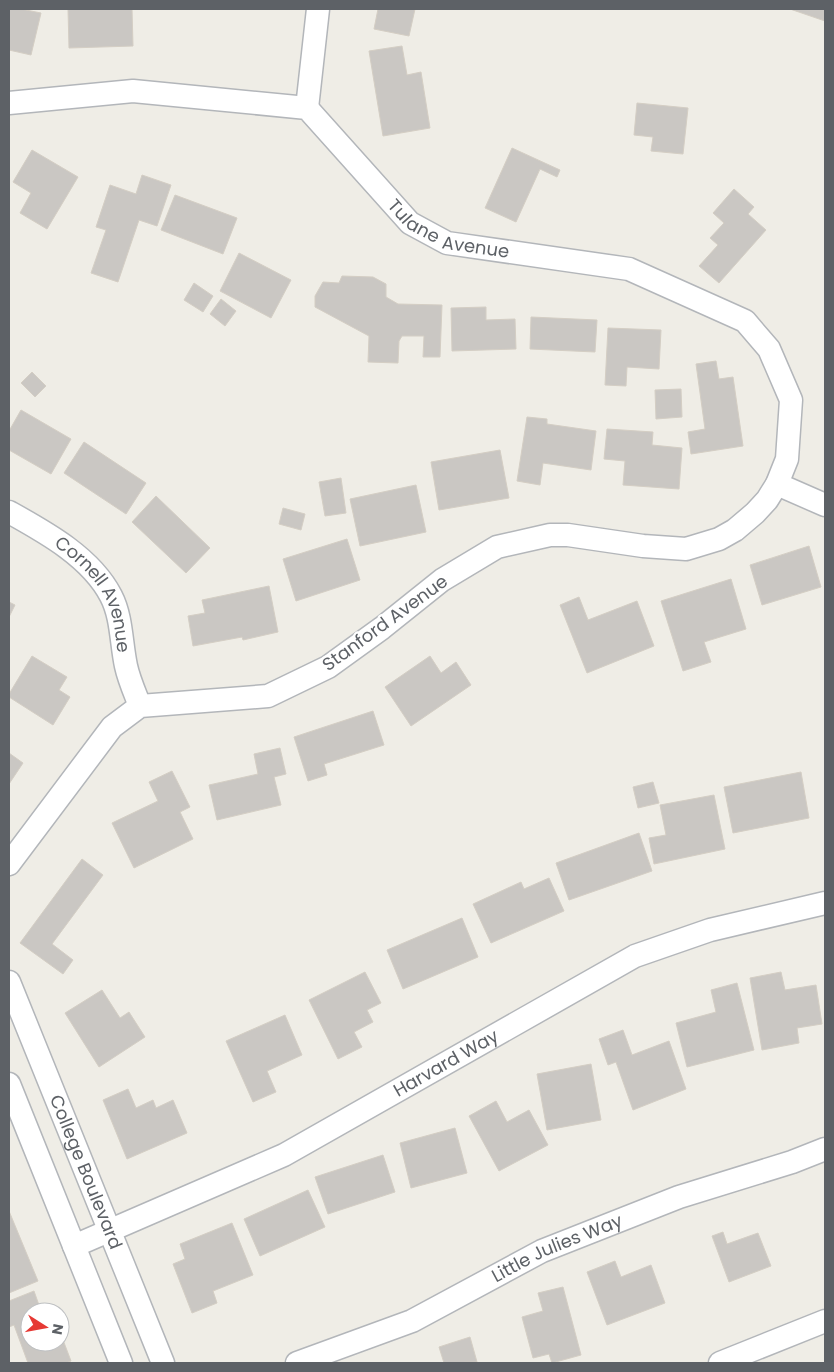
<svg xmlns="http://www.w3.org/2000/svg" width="834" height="1372" font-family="Poppins,sans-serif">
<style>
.building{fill:#cac7c3;stroke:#d4cec4}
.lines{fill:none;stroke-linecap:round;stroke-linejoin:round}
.minor-casing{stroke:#b3b6ba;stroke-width:25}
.minor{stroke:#fff;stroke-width:22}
.labels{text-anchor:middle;stroke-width:4.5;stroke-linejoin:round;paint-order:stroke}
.street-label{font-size:18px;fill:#5d6166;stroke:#fff}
</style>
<rect width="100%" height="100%" fill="#efede6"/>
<g class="building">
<polygon points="9,9 21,9 41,13 31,55 9,50"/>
<polygon points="68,9 132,9 133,46 69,48"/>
<polygon points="378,9 415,9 409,36 374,29"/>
<polygon points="790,9 825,9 825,21"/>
<polygon points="402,46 407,75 421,72 430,128 383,136 369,51"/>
<polygon points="637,103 688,108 683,154 651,151 653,137 634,135"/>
<polygon points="512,148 560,170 557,177 540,169 516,222 485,208"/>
<polygon points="32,150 78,177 47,229 20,213 31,193 13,182"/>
<polygon points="142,175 171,185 157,226 139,220 118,282 91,273 106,230 96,227 110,185 136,194"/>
<polygon points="734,189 754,207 748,214 766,230 719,283 699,266 718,245 710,238 724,223 713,213"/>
<polygon points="175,195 237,218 223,254 161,230"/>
<polygon points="239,253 291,280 271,318 220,291"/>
<polygon points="342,276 373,277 386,284 386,297 398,304 442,305 440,357 423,357 424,336 402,336 399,341 398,363 368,362 369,336 315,307 315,296 323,282 339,283"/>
<polygon points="194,283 213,296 203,312 184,300"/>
<polygon points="221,299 236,311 225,326 210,314"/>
<polygon points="486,307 486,320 515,319 516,349 452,351 451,308"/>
<polygon points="531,317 597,320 595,352 530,349"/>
<polygon points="608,328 661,330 659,369 627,367 626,386 605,385"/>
<polygon points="716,361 719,379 733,377 743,446 691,454 688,432 705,429 696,364"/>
<polygon points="32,372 46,386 35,397 21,383"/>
<polygon points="681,389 682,417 656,419 655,390"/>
<polygon points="21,410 71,439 51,474 9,450 9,431"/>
<polygon points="527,417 547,419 547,424 596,431 591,470 543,463 540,485 517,481"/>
<polygon points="607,429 653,432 652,445 682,448 679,489 623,485 625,461 604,459"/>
<polygon points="84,442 146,483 126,514 64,473"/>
<polygon points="500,450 509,498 439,510 431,462"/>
<polygon points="341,478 346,513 325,516 319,482"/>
<polygon points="416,485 426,532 360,546 350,499"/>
<polygon points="156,496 210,548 186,573 132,522"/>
<polygon points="283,508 305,514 301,530 279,524"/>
<polygon points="347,539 360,580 296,601 283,559"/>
<polygon points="809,546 821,587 762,605 750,565"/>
<polygon points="731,579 746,629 704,642 711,662 683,671 661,601"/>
<polygon points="269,586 278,632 243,640 242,637 193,646 188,616 205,613 202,600"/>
<polygon points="579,597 588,620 637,601 654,646 587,673 560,605"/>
<polygon points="9,602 15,605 9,617"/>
<polygon points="32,656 67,677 59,690 70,697 53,725 9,697 9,694"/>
<polygon points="430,656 441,673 456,662 471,685 411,726 385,687"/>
<polygon points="373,711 384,745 324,764 327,775 308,781 294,737"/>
<polygon points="280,748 286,774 274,777 281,805 217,820 209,785 258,774 254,754"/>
<polygon points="9,753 23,763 9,784"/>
<polygon points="172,771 190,807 180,812 193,839 134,868 112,823 158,801 149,782"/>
<polygon points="801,772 809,818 733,833 724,787"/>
<polygon points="653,782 659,803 638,808 633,787"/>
<polygon points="714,795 725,849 654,864 649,838 666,835 660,805"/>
<polygon points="639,833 652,871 569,900 556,863"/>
<polygon points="82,859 103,875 52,944 73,960 63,974 20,943"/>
<polygon points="549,878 564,911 491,943 473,904 521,882 524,889"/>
<polygon points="462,918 478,957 403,989 387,950"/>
<polygon points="365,972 381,1003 367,1010 373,1022 354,1032 362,1047 338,1059 309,1000"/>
<polygon points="781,972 785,990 816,985 822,1024 797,1028 799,1043 762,1050 750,978"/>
<polygon points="737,983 754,1050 687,1067 676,1023 716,1012 711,990"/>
<polygon points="102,990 120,1018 129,1012 145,1037 99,1067 65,1013"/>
<polygon points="285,1015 302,1055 267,1071 276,1092 253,1102 226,1041"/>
<polygon points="623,1030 632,1055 669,1041 686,1089 633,1110 616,1062 608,1065 599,1039"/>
<polygon points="591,1064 601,1120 547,1130 537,1074"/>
<polygon points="128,1089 136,1108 153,1100 156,1108 173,1100 187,1133 127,1159 103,1100"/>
<polygon points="496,1101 507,1122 529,1110 548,1145 499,1171 469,1116"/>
<polygon points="455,1128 467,1173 411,1188 400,1143"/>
<polygon points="383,1155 395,1192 328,1214 315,1177"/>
<polygon points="308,1190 325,1227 260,1256 244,1219"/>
<polygon points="9,1211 38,1281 9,1293"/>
<polygon points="232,1223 253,1275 213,1291 217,1303 192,1313 173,1264 185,1259 180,1244"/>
<polygon points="723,1232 727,1244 758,1233 771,1266 729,1282 712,1236"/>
<polygon points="615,1261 621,1277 651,1265 665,1303 607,1325 587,1272"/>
<polygon points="563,1287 581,1355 552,1363 549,1354 533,1358 522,1317 543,1311 538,1293"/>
<polygon points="34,1291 40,1308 50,1304 52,1312 30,1312 30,1342 60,1342 60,1332 71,1361 66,1363 28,1363 14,1325 9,1327 9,1301"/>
<polygon points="470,1337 477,1362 444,1363 439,1347"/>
</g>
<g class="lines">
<g class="minor-casing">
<g id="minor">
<path id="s1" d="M9,103L133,91L307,108L410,223L447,243L629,269L745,321L769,349L791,400L787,459L777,484L767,500L755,513L735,530L719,539L686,549L643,546L568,535H550L497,547L442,580L382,628L328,667L268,696L140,706L112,727L9,864"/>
<polyline points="307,108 318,9"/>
<polyline points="777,484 825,505"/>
<path id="s2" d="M9,512C45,532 91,557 111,596C122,617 121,643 126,666C129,680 135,693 140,706"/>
<path id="s3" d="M9,982L163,1363"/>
<polyline points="9,1084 121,1363"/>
<path id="s4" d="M74,1246L284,1155L635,956L710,930L825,903"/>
<path id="s5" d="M297,1363L412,1321L542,1251L679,1197L792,1162L825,1149"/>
<polyline points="720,1363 825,1321"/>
</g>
</g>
<use href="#minor" class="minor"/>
</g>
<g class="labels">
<g class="street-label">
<text dy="6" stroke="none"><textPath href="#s1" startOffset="492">Tulane Avenue</textPath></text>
<text dy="6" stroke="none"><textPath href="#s2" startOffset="124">Cornell Avenue</textPath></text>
<text transform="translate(385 623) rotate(-36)" y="6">Stanford Avenue</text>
<text dy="6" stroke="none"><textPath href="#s4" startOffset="415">Harvard Way</textPath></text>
<text dy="6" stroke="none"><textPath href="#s3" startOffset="205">College Boulevard</textPath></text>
<text dy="6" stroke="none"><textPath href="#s5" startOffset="285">Little Julies Way</textPath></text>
</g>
</g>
<rect width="834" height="1372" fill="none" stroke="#5d6166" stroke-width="20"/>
<g transform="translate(45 1327) rotate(101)"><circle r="24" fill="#ffffff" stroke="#bec0c2"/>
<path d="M0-4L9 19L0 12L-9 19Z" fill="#e63934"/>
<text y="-8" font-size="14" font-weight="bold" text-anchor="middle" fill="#5d6166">N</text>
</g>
</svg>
